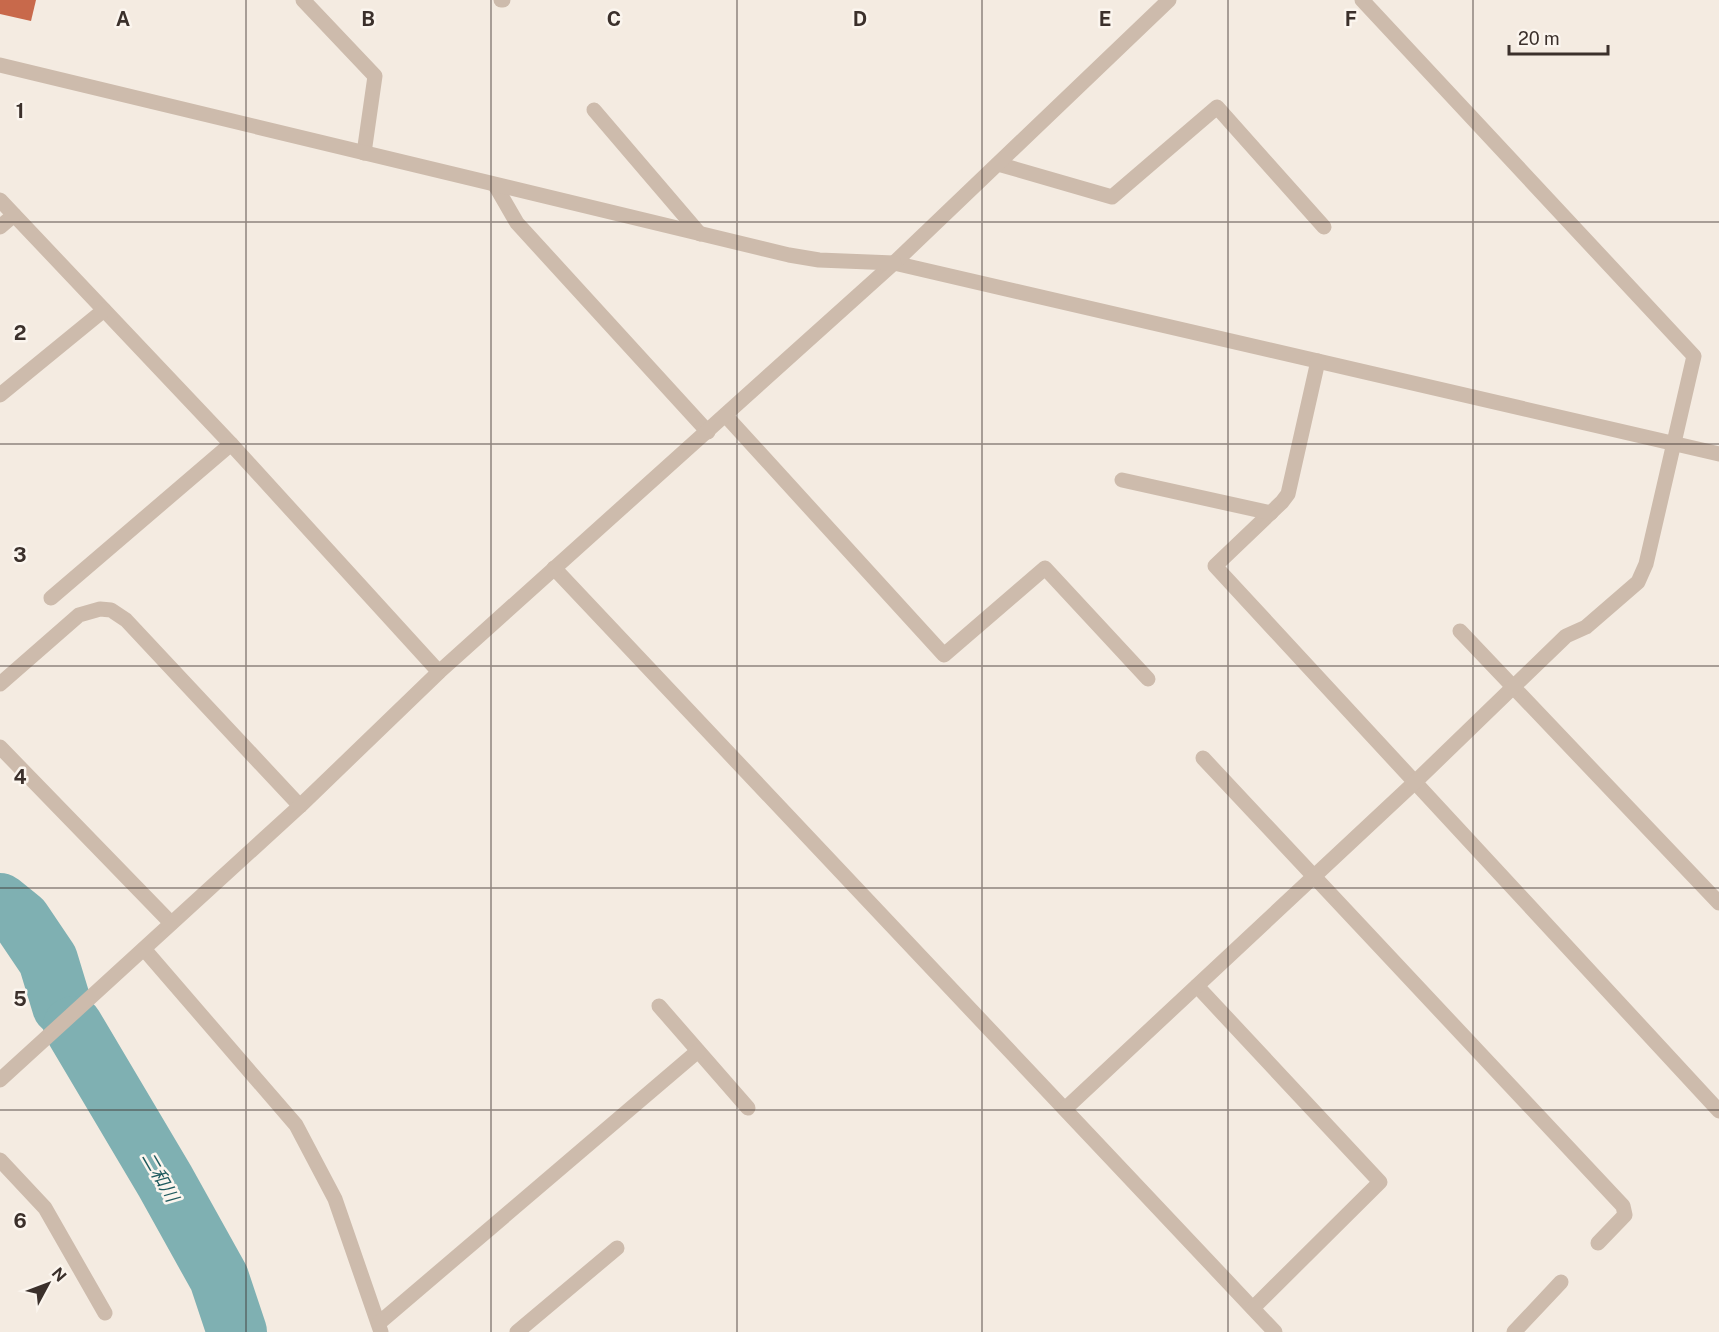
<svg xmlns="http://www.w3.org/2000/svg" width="1719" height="1332" font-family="'Public Sans','Noto Sans JP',sans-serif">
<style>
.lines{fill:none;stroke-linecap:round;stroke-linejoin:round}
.river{stroke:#7fb0b2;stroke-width:60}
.building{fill:#c8694b}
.service{stroke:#cdbbac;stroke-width:15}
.minor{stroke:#cdbbac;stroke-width:15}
.tertiary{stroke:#cdbbac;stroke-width:15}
.grid{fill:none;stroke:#3b302b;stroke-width:1.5;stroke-opacity:0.55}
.labels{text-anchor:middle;stroke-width:5;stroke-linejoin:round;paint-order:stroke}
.water-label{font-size:18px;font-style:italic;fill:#1f5a5e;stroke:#fbf5ee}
.grid-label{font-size:20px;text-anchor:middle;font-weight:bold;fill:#3b302b;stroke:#fbf5ee;stroke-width:5;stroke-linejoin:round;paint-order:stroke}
</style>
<rect width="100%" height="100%" fill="#f4ebe1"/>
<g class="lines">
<g class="river">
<polyline points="0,903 21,920 48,960 62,1006"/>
<polyline points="73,1026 165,1181 219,1278 237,1332"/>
</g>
</g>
<polygon class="building" points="0,0 36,0 31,21 0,14"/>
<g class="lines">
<polyline class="service" points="0,1160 45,1208 105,1313"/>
<g class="minor">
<polyline points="303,0 375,76 364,153"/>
<polyline points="501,0 503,0"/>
<polyline points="594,110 700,234"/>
<polyline points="998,164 1112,197 1217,107 1324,227"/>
<polyline points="495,185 517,223 708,432"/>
<polyline points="0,200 231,444 439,672"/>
<polyline points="0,227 14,215"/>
<polyline points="894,263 1719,454"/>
<polyline points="1318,361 1288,494 1282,502 1215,566 1719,1111"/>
<polyline points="0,395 104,310"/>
<polyline points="726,416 944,655 1045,568 1148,679"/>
<polyline points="1122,480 1271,513"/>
<polyline points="554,568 1275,1332"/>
<polyline points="51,598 231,444"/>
<polyline points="1460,631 1719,903"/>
<polyline points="0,684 79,615 100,609 111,610 126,620 300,806"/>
<polyline points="0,747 171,923"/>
<polyline points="1203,758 1623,1206 1625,1215 1598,1243"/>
<polyline points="144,949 296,1125 335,1199 381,1332"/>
<polyline points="1197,986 1380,1182 1253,1308"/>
<polyline points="659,1006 748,1108"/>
<polyline points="0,1080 300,806 439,672 894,263 1169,0"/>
<polyline points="1065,1109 1414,783 1566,636 1586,627 1638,582 1646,564 1694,356 1362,0"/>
<polyline points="379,1323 698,1051"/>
<polyline points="517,1332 617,1248"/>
<polyline points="1514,1332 1561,1282"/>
</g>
<polyline class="tertiary" points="0,65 789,255 819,260 894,263"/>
</g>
<path class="grid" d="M246,0V1332M491,0V1332M737,0V1332M982,0V1332M1228,0V1332M1473,0V1332M0,222H1719M0,444H1719M0,666H1719M0,888H1719M0,1110H1719"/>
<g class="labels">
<g class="water-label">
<text transform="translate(160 1177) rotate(60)" y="6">二和川</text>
</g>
</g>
<g class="grid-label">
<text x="123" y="26">A</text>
<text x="368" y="26">B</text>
<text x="614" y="26">C</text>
<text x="860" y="26">D</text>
<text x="1105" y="26">E</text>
<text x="1351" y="26">F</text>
<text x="20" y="118">1</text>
<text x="20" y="340">2</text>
<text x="20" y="562">3</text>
<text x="20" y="784">4</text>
<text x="20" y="1006">5</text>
<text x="20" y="1228">6</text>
</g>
<g transform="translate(48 1284) rotate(49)" stroke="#fbf5ee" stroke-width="4.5" paint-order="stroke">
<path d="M0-4.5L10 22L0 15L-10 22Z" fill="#3b302b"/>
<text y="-9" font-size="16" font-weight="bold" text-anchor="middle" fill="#3b302b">N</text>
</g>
<path d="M1509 45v9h99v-9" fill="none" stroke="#3b302b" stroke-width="3"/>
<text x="1518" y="45" font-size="18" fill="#3b302b" stroke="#fbf5ee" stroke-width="4.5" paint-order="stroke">20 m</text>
</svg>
